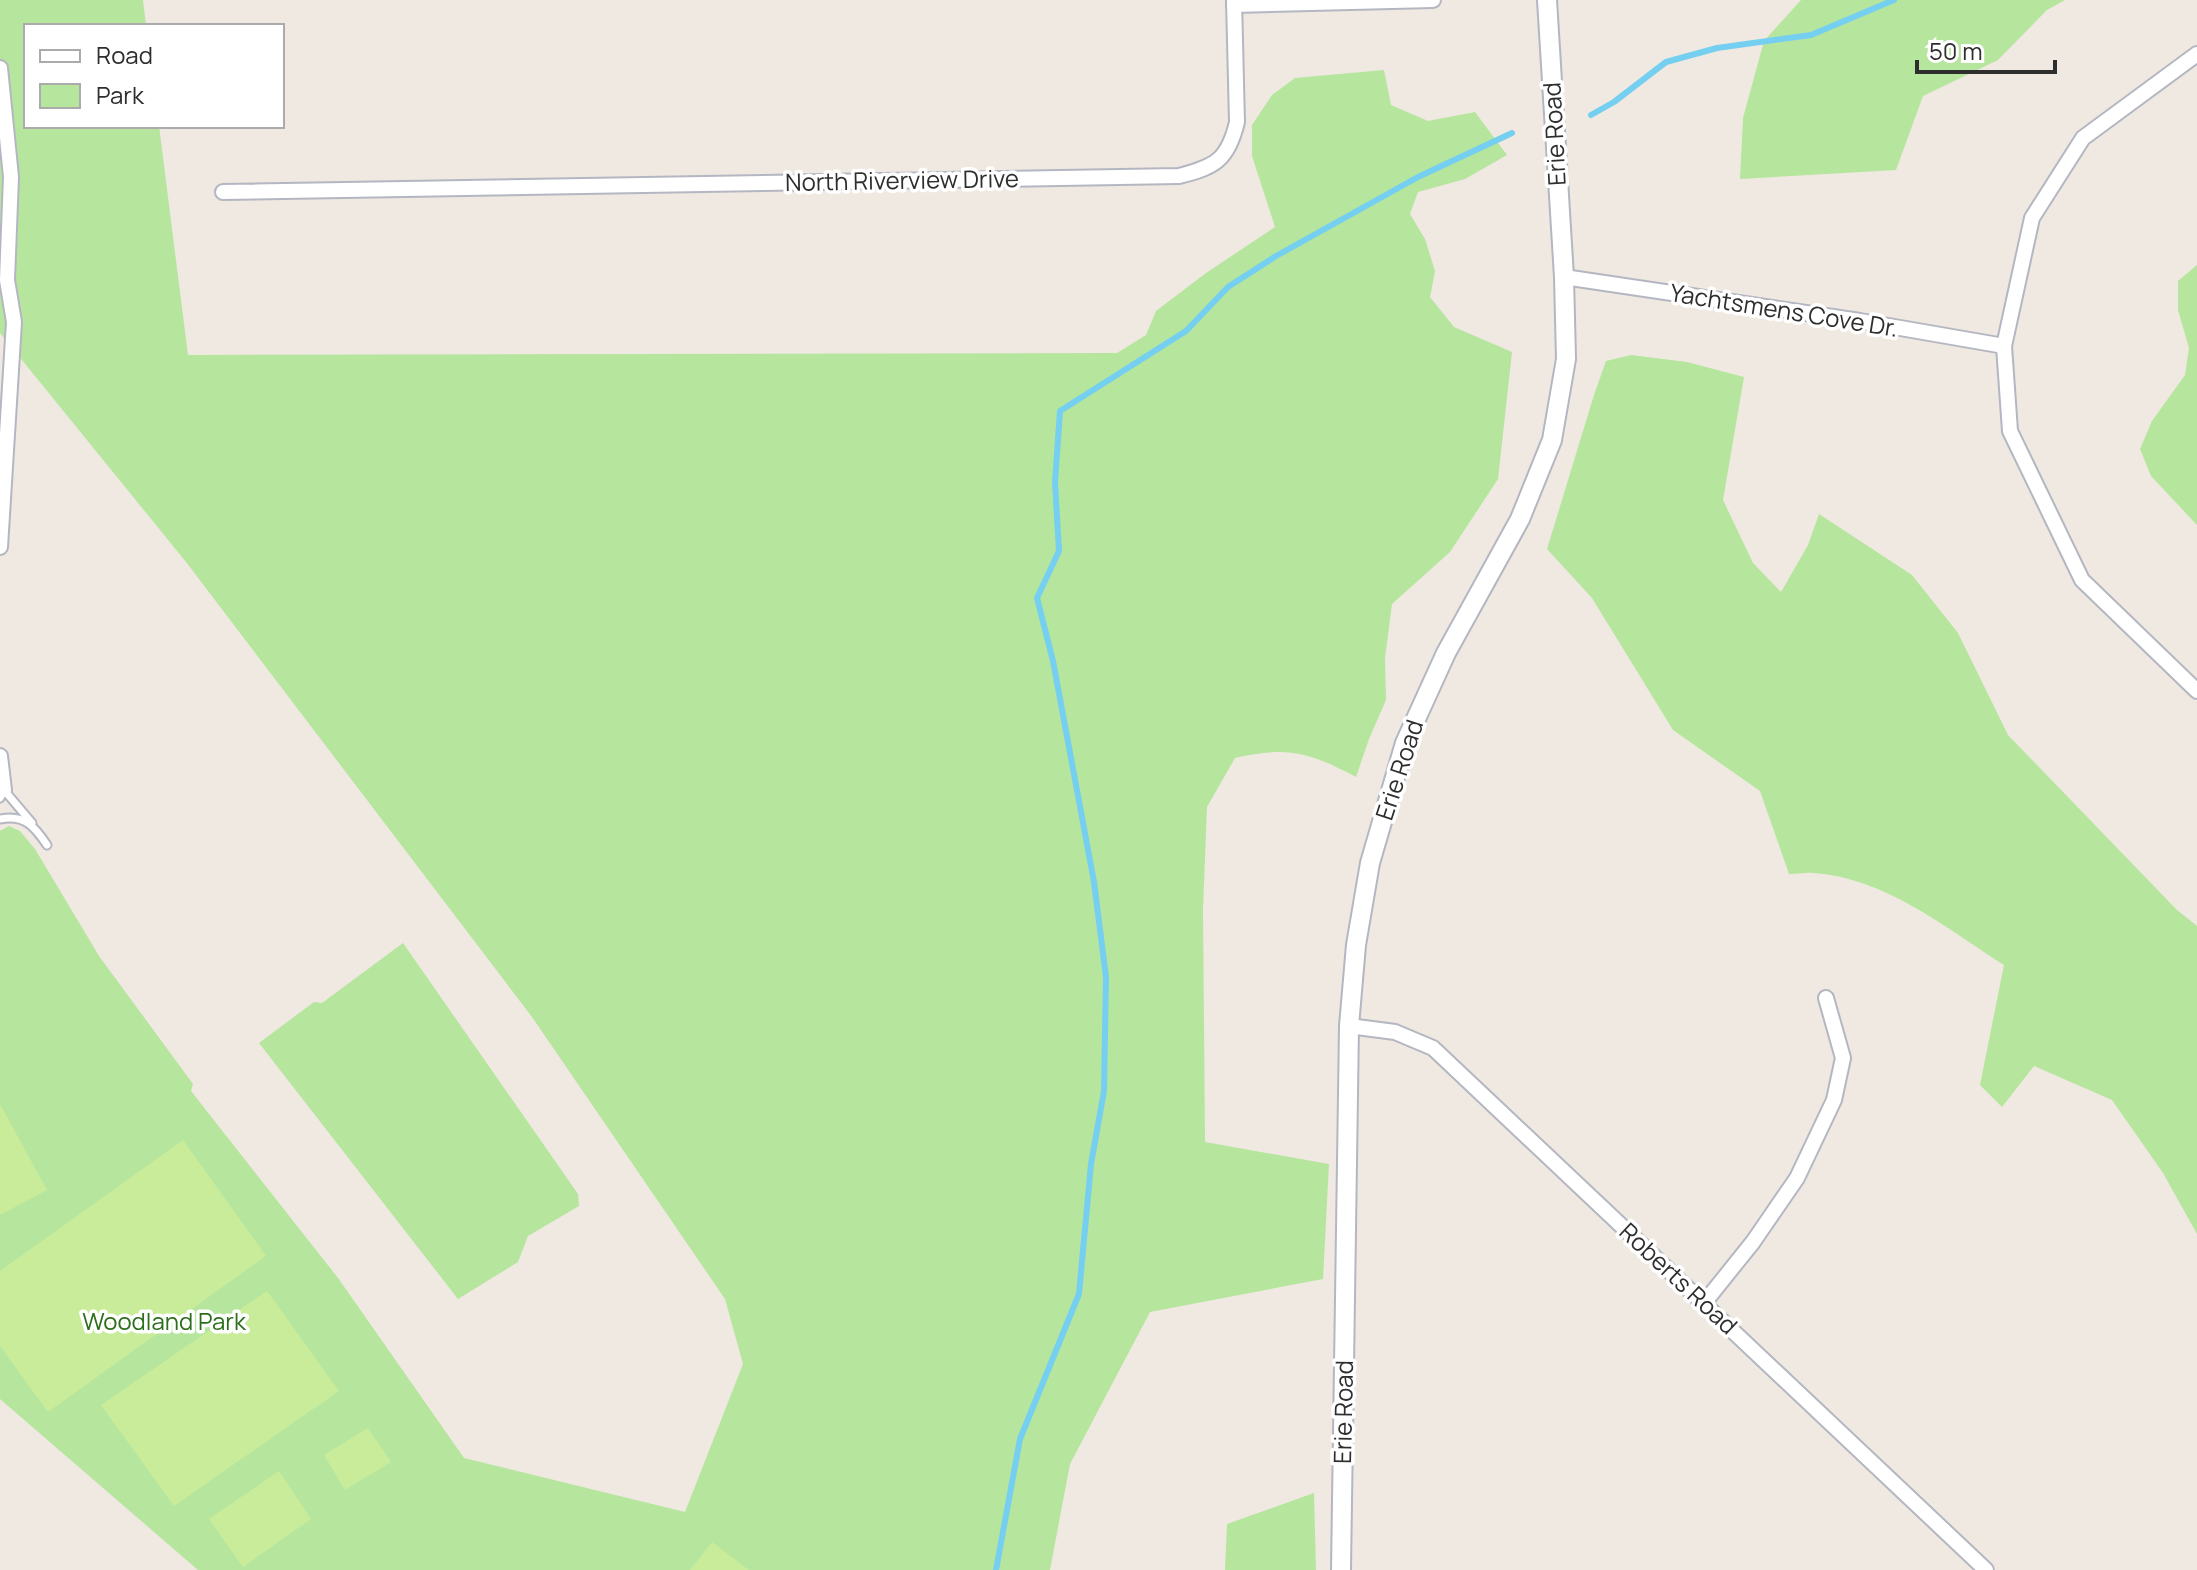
<svg xmlns="http://www.w3.org/2000/svg" width="2197" height="1570" font-family="Manrope,sans-serif">
<style>
.green{fill:#b6e59e}
.pitch{fill:#c9ec9a}
.lines{fill:none;stroke-linecap:round;stroke-linejoin:round}
.stream{stroke:#75cff0;stroke-width:6}
.service-casing{stroke:#b4b7c1;stroke-width:11}
.minor-casing{stroke:#b4b7c1;stroke-width:18}
.tertiary-casing{stroke:#b4b7c1;stroke-width:22}
.service{stroke:#fff;stroke-width:7}
.minor{stroke:#fff;stroke-width:14}
.tertiary{stroke:#fff;stroke-width:18}
.labels{text-anchor:middle;stroke-width:7;stroke-linejoin:round;paint-order:stroke}
.street-label{font-size:24px;fill:#2e2e2e;stroke:#fff}
.park-label{font-size:24px;fill:#2c6e1b;stroke:#fff}
</style>
<rect width="100%" height="100%" fill="#efe9e1"/>
<g class="green">
<path d="M0,0H143L146,26H26V126H159L188,355L1117,353L1146,335L1156,311L1206,273L1275,227L1252,156V125L1272,95L1295,78L1384,70L1391,105L1428,121L1475,112L1507,155L1465,179L1418,192L1410,214L1425,239L1435,271L1430,297L1454,327L1512,352L1498,479L1450,552L1392,604L1385,658L1386,700L1369,739L1356,777C1309,752 1287,746 1235,758L1207,807L1203,909L1205,1142L1329,1164L1323,1279L1150,1312L1070,1464L1050,1570H198L0,1399V831L9,826L20,831L35,849L99,956L193,1084L191,1091L338,1278L464,1458L685,1512L743,1364L725,1299L532,1017L186,562L0,333Z"/>
<polygon points="1801,0 2065,0 2047,10 1998,60 1923,96 1896,170 1740,179 1743,118 1764,41"/>
<polygon points="2197,265 2197,525 2151,476 2140,449 2152,421 2185,375 2189,348 2178,310 2178,281"/>
<path d="M1631,355L1687,362L1744,377L1723,500L1753,563L1781,592L1808,545L1819,514L1912,575L1958,633L2008,735L2177,910L2197,926V1234L2163,1173L2112,1100L2034,1066L2002,1107L1980,1085L2004,965C1946,928 1885,878 1814,873C1806,872 1797,874 1789,874L1760,791L1673,730L1592,598L1547,549L1594,395L1606,361Z"/>
<polygon points="403,943 578,1194 579,1206 528,1236 518,1262 458,1299 259,1043 314,1002 322,1003"/>
<polygon points="1314,1493 1316,1570 1225,1570 1227,1524"/>
</g>
<g class="pitch">
<polygon points="0,1104 47,1190 0,1215"/>
<polygon points="183,1140 266,1256 48,1412 0,1346 0,1271"/>
<polygon points="267,1291 339,1391 174,1506 101,1405"/>
<polygon points="368,1428 391,1462 345,1490 324,1455"/>
<polygon points="279,1471 311,1519 243,1567 209,1519"/>
<polygon points="712,1542 749,1570 690,1570"/>
</g>
<g class="lines">
<g class="stream">
<polyline points="1591,115 1614,102 1666,62 1717,48 1811,35 1894,0"/>
<polyline points="996,1570 1020,1439 1079,1294 1091,1164 1104,1091 1106,977 1094,882 1053,661 1037,598 1059,551 1055,482 1060,411 1186,331 1228,287 1276,256 1418,177 1512,133"/>
</g>
<g class="service-casing">
<g id="service">
<polyline points="0,798 4,790 32,823"/>
<path d="M0,819C25,814 35,827 47,845"/>
</g>
</g>
<g class="minor-casing">
<g id="minor">
<polyline points="1234,5 1433,0"/>
<polyline points="2197,54 2083,138 2032,218 2004,346 2010,431 2082,580 2197,691"/>
<polyline points="0,68 11,177 7,280 14,322 0,547"/>
<path d="M223,192L1179,176C1215,167 1228,160 1237,122L1234,0"/>
<polyline points="1564,277 1860,321 2004,346"/>
<polyline points="0,756 4,790"/>
<polyline points="1349,1026 1395,1032 1433,1048 1986,1570"/>
<polyline points="1704,1303 1753,1242 1797,1178 1834,1100 1843,1058 1826,998"/>
</g>
</g>
<g class="tertiary-casing">
<polyline id="tertiary" points="1341,1570 1349,1026 1356,945 1370,863 1405,743 1446,653 1520,519 1552,440 1566,359 1564,277 1547,0"/>
</g>
<use href="#service" class="service"/>
<use href="#minor" class="minor"/>
<use href="#tertiary" class="tertiary"/>
</g>
<g class="labels">
<g class="street-label">
<text transform="translate(1555 134) rotate(-93)" y="8">Erie Road</text>
<text transform="translate(902 181) rotate(-1)" y="8">North Riverview Drive</text>
<text transform="translate(1784 311) rotate(9)" y="8">Yachtsmens Cove Dr.</text>
<text transform="translate(1400 770) rotate(-72)" y="8">Erie Road</text>
<text transform="translate(1678 1279) rotate(43)" y="8">Roberts Road</text>
<text transform="translate(1344 1412) rotate(-89)" y="8">Erie Road</text>
</g>
<g class="park-label">
<text x="164" y="1330">Woodland Park</text>
</g>
</g>
<rect x="24" y="24" width="260" height="104" fill="#ffffff" stroke="#ababab" stroke-width="2"/>
<rect x="40" y="50" width="40" height="12" fill="#ffffff" stroke="#ababab" stroke-width="2"/>
<text x="96" y="64" font-size="24" fill="#2e2e2e">Road</text>
<rect x="40" y="84" width="40" height="24" fill="#b6e59e" stroke="#ababab" stroke-width="2"/>
<text x="96" y="104" font-size="24" fill="#2e2e2e">Park</text>
<path d="M1917 60v12h138v-12" fill="none" stroke="#2e2e2e" stroke-width="4"/>
<text x="1929" y="60" font-size="24" fill="#2e2e2e" stroke="#ffffff" stroke-width="6" paint-order="stroke">50 m</text>
</svg>
